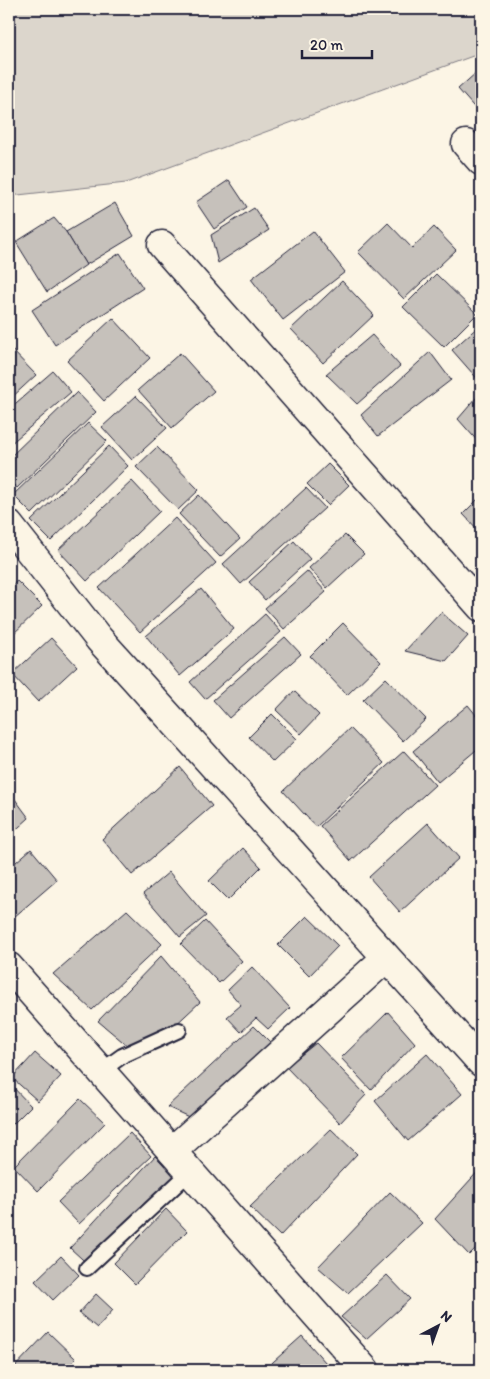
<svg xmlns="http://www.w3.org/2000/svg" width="490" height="1379" font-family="Itim,sans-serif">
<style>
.green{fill:#dcd6cc;stroke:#7f7c84}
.building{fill:#c6c1bb;stroke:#22223b}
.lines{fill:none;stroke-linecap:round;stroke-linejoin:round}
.lane-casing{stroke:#22223b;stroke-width:18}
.street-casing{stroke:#22223b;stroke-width:31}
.lane{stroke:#fcf5e5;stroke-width:14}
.street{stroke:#fcf5e5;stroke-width:28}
</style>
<rect width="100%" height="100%" fill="#fcf5e5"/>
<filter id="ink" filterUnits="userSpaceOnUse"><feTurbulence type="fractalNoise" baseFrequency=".02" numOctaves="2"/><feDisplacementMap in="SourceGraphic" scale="10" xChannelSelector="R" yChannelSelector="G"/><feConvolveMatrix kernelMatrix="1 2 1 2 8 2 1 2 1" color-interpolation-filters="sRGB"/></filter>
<g filter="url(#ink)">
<polygon class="green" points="9,9 481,9 481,53 126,183 9,196"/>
<g class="building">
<polygon points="477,72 481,77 481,115 458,89"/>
<polygon points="229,180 247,207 214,229 196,202"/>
<polygon points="115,203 134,236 86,265 66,232"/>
<polygon points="254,208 269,230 218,263 211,235"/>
<polygon points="54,218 66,232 86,265 47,292 16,242"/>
<polygon points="388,223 412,248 434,227 456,250 404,299 358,252"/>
<polygon points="313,231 345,272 283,320 251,279"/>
<polygon points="120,253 143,288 55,345 32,310"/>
<polygon points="436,274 477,314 444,347 403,307"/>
<polygon points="342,281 374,315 323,363 291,329"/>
<polygon points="113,318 150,358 104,401 67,361"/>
<polygon points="481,324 481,383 452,350"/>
<polygon points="372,335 400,366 357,404 326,374"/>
<polygon points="9,347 36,375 9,400"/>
<polygon points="430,352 451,380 378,436 361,415"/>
<polygon points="180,353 214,391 172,428 138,390"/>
<polygon points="53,371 71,392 9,445 9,409"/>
<polygon points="77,392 96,412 17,488 9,480 9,458"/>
<polygon points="136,396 167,428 132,460 102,427"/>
<polygon points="477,397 481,401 481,445 458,419"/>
<polygon points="88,423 107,441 32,514 13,495"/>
<polygon points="109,446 128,466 51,541 31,521"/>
<polygon points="157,447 199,490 178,510 136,467"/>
<polygon points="328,464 349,485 328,505 307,484"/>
<polygon points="132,481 160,511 87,581 58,550"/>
<polygon points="306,488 325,508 241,584 223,564"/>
<polygon points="199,495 240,539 220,557 179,514"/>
<polygon points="481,496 481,533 463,514"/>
<polygon points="175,518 216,563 140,632 99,588"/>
<polygon points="345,535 364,554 327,588 309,568"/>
<polygon points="294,541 310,559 265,600 249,582"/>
<polygon points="481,569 481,578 475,574"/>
<polygon points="307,571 326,592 284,629 265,608"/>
<polygon points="17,581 42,606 9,638 9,588"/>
<polygon points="201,589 234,629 180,676 146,636"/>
<polygon points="441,612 468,636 446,661 405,651"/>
<polygon points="265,614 281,632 205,699 190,682"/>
<polygon points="343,623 381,662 347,695 310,656"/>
<polygon points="285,637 301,654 229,718 213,700"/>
<polygon points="51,638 77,666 38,702 12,674"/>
<polygon points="386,678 426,719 403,741 363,700"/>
<polygon points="294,691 319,715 301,734 276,710"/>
<polygon points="468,705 481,721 481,746 438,782 413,751"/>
<polygon points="272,714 297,739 273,762 249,737"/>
<polygon points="350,728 384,763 316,827 283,791"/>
<polygon points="404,751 435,785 351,861 320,826"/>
<polygon points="180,767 212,806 132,875 102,839"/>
<polygon points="9,791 29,818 9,836"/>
<polygon points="428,823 459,858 400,912 369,877"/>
<polygon points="243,848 261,867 228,900 209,881"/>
<polygon points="31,849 57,880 14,917 9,910 9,868"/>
<polygon points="169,872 206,916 180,937 143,894"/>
<polygon points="127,910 162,944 92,1010 53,974"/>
<polygon points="307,916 338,946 309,976 278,945"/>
<polygon points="205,921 242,961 219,983 181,944"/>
<polygon points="161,956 200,1002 141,1057 98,1021"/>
<polygon points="252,967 290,1008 268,1029 256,1018 241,1032 227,1017 241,1005 228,990"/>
<polygon points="388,1012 415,1043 371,1090 341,1058"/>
<polygon points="254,1026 271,1043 191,1118 167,1107"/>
<polygon points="316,1043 366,1095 340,1123 286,1067"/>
<polygon points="35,1053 61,1076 38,1101 12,1078"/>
<polygon points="427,1054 462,1094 408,1141 375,1101"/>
<polygon points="9,1083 31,1106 9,1128"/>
<polygon points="80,1099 105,1123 38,1191 14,1166"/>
<polygon points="331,1129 357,1154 280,1236 250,1207"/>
<polygon points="130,1133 151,1156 79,1224 58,1202"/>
<polygon points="155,1156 179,1178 93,1269 70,1248"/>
<polygon points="481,1168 481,1243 469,1255 435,1219"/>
<polygon points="390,1192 422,1223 348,1293 318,1267"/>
<polygon points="166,1209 187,1231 135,1284 114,1263"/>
<polygon points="61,1256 79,1275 53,1300 35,1281"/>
<polygon points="387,1275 410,1299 366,1339 341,1317"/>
<polygon points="96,1294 113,1310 97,1328 79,1313"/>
<polygon points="48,1332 76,1359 65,1370 12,1370"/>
<polygon points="302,1336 326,1363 318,1370 264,1370"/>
</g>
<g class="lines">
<g class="lane-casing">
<g id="lane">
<polyline points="101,1071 122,1056 179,1030"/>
<polyline points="87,1268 190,1172"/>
</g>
</g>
<g class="street-casing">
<g id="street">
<polyline points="466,144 481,161"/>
<polyline points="162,245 481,607"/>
<polyline points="9,525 99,639 481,1062"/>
<polyline points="9,967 365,1370"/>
<polyline points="172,1151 386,958"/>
</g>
</g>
<use href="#lane" class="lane"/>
<use href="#street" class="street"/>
</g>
</g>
<rect width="490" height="1379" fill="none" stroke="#fcf5e5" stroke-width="30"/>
<rect x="15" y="15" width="460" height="1349" fill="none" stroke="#22223b" stroke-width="2" filter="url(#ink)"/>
<g transform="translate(438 1326) rotate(41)" stroke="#fcf5e5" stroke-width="4" paint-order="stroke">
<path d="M0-4L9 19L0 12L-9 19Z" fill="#22223b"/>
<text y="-8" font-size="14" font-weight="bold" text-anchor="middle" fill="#22223b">N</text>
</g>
<path d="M302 50v8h70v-8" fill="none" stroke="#22223b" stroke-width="2.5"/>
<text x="310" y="50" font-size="15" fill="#22223b" stroke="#fcf5e5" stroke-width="4" paint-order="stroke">20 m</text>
</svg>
